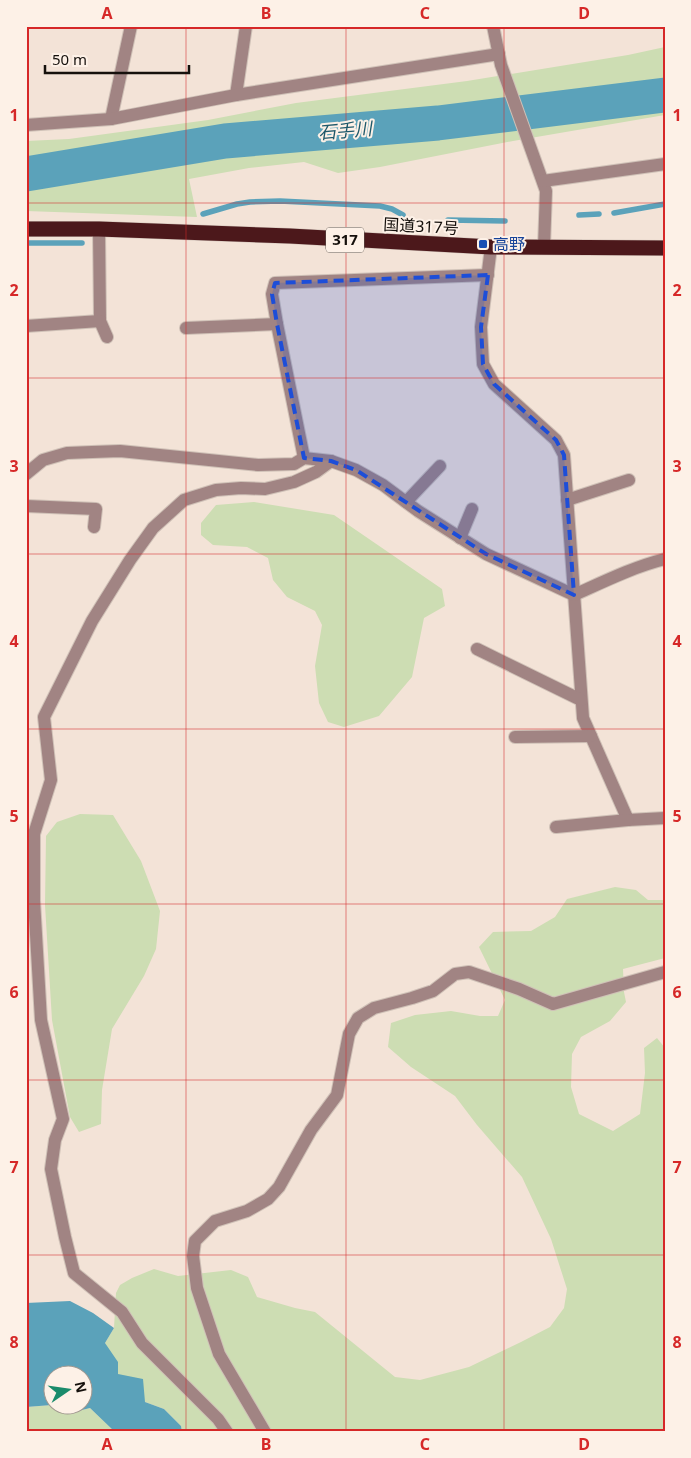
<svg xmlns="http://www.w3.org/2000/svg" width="691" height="1458" font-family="'Noto Sans','Noto Sans JP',sans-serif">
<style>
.green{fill:#cdddb3}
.water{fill:#5ba2ba}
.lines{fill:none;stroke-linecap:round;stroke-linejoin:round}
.stream{stroke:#5ba2ba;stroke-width:5.5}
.river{stroke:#5ba2ba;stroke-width:35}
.street-casing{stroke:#cfc1b7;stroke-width:14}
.highway-casing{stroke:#cfc1b7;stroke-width:16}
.street{stroke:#a18483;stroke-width:12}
.highway{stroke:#4c181b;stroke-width:15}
.marked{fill:#1d4ed8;fill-opacity:0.2;stroke:#1d4ed8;stroke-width:4;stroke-dasharray:10 6;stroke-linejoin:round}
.grid{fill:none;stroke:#d62828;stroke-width:1;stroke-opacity:0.55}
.transit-dot{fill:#1a4fb4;stroke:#fdf1e7;stroke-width:2}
.labels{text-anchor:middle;stroke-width:4;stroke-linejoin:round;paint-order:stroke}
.shield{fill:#fdf1e7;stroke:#5b544e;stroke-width:1}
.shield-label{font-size:15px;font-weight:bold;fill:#15100c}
.street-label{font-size:16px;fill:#15100c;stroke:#fdf1e7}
.transit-label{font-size:16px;fill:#164399;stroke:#fdf1e7;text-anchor:start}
.water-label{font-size:18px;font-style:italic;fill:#1f596b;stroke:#fdf1e7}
.neatline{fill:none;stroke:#d62828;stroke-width:2}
.grid-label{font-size:16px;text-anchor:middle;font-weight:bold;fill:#d62828}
</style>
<rect width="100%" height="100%" fill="#f3e3d7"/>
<g class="green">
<polygon points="665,47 665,115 513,141 380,167 338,173 304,162 249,168 189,179 197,217 26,211 26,141 69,139 208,120 296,103 467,81 628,55"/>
<polygon points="254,502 334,515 442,589 445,606 424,618 412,677 379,716 344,727 328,722 319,703 315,666 322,625 315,611 287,597 273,580 268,558 247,547 213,545 201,535 201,523 216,505"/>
<polygon points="80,814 113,815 141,861 160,911 156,949 144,976 112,1029 102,1090 101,1124 79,1132 70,1117 52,1020 45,905 46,836 57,822"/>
<polygon points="615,887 636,890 648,900 665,900 665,958 623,969 624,992 626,1002 610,1021 581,1037 572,1054 571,1087 579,1114 613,1131 640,1114 645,1073 644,1048 657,1038 665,1048 665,1432 182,1432 181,1426 164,1409 145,1402 118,1374 105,1343 114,1328 116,1293 120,1285 132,1278 154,1269 178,1276 231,1270 248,1277 257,1297 295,1308 315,1312 395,1377 420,1380 469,1367 521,1342 550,1327 564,1308 567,1289 551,1239 522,1177 477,1125 455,1096 411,1067 388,1047 391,1023 415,1015 451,1011 480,1016 498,1016 505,1000 479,947 493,932 531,931 555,917 567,899"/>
<polygon points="52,1405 57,1406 70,1413 90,1408 115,1432 26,1432 26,1407"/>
</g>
<polygon class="water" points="70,1301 93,1313 114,1328 105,1343 118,1362 118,1374 143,1379 145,1402 164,1409 181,1426 182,1432 115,1432 90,1408 70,1413 57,1406 82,1406 82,1376 52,1376 52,1405 26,1407 26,1303"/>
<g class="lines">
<g class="stream">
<polyline points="614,213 665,204"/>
<polyline points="203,214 237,204 250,202 280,201 380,206 392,209 403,215"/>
<polyline points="579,215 599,214"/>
<polyline points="448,220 505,221"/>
<polyline points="26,243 82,243"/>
</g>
<polyline class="river" points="26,174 225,141 438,123 665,95"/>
<g class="street-casing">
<g id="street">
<polyline points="493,26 501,65 546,191 544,247"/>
<polyline points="236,95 246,26"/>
<polyline points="111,119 131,26"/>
<polyline points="26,125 111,119 236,95 499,54"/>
<polyline points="543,181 665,164"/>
<polyline points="99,229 100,321 107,337"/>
<polyline points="491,247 481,327 483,364 494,384 556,440 564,455 583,718 628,820 665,818"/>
<polyline points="26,326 100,321"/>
<polyline points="186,328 277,324"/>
<polyline points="304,458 277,324 272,294 275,283 488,275"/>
<path d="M26,474L43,460L67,453L92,452L120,451L258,465L294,464L304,458L331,461L356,470L383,485L418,511L486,554L574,595C603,582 633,567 665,559"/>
<polyline points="567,500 629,480"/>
<polyline points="406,502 440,466"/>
<polyline points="26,506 96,509 94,527"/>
<polyline points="460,538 472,509"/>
<polyline points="477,649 581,700"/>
<polyline points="515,737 591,736"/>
<polyline points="556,827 628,820"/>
<polyline points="227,1432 218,1419 142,1343 122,1312 74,1273 65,1237 51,1169 55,1140 63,1119 41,1020 34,900 34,834 51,780 44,717 92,621 130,560 153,528 184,500 216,490 241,488 265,489 294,482 316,472 331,461"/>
<polyline points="265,1432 219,1354 197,1288 193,1256 195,1241 215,1221 247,1211 268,1199 279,1187 311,1130 337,1095 349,1034 358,1018 374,1008 412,998 433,991 455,974 469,972 519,989 553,1004 665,972"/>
</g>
</g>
<g class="highway-casing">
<polyline id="highway" points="26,229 99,229 290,236 491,247 665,248"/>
</g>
<use href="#street" class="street"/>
<use href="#highway" class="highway"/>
</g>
<path class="marked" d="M488,275L481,327L483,364L494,384L556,440L564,455L574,595L486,554L356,470L331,461L304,458L277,324L272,294L275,283Z"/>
<path class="grid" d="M186,26V1432M346,26V1432M504,26V1432M26,203H665M26,378H665M26,554H665M26,729H665M26,904H665M26,1080H665M26,1255H665"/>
<rect class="transit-dot" x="478" y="239" width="10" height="10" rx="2.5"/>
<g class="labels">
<rect class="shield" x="326" y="227.5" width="38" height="25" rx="4"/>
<g class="shield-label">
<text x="345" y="245">317</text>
</g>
<g class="street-label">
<text transform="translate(421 226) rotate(3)" y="6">国道317号</text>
</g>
<g class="transit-label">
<text x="493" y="250">高野</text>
</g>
<g class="water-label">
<text transform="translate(345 131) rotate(-5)" y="6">石手川</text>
</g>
</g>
<rect width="691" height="1458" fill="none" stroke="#fdf1e7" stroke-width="55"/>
<g transform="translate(68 1390) rotate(77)"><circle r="24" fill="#fdf1e7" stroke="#a0978f"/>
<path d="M0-4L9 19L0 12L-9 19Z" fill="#1a8b6b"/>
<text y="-8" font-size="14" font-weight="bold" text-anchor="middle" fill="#15100c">N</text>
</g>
<path d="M45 65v8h144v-8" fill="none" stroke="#15100c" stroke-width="2.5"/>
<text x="52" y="65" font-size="15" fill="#15100c" stroke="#fdf1e7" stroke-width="4" paint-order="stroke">50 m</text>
<rect x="28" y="28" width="636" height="1402" class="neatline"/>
<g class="grid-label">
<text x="107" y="19">A</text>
<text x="266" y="19">B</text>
<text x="425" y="19">C</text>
<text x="584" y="19">D</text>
<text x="14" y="121">1</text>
<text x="677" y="121">1</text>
<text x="14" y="296">2</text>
<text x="677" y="296">2</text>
<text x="14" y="472">3</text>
<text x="677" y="472">3</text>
<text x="14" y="647">4</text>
<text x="677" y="647">4</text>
<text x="14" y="822">5</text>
<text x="677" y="822">5</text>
<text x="14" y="998">6</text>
<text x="677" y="998">6</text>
<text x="14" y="1173">7</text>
<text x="677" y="1173">7</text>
<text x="14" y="1348">8</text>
<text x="677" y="1348">8</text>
<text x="107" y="1450">A</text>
<text x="266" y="1450">B</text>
<text x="425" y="1450">C</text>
<text x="584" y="1450">D</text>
</g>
</svg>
